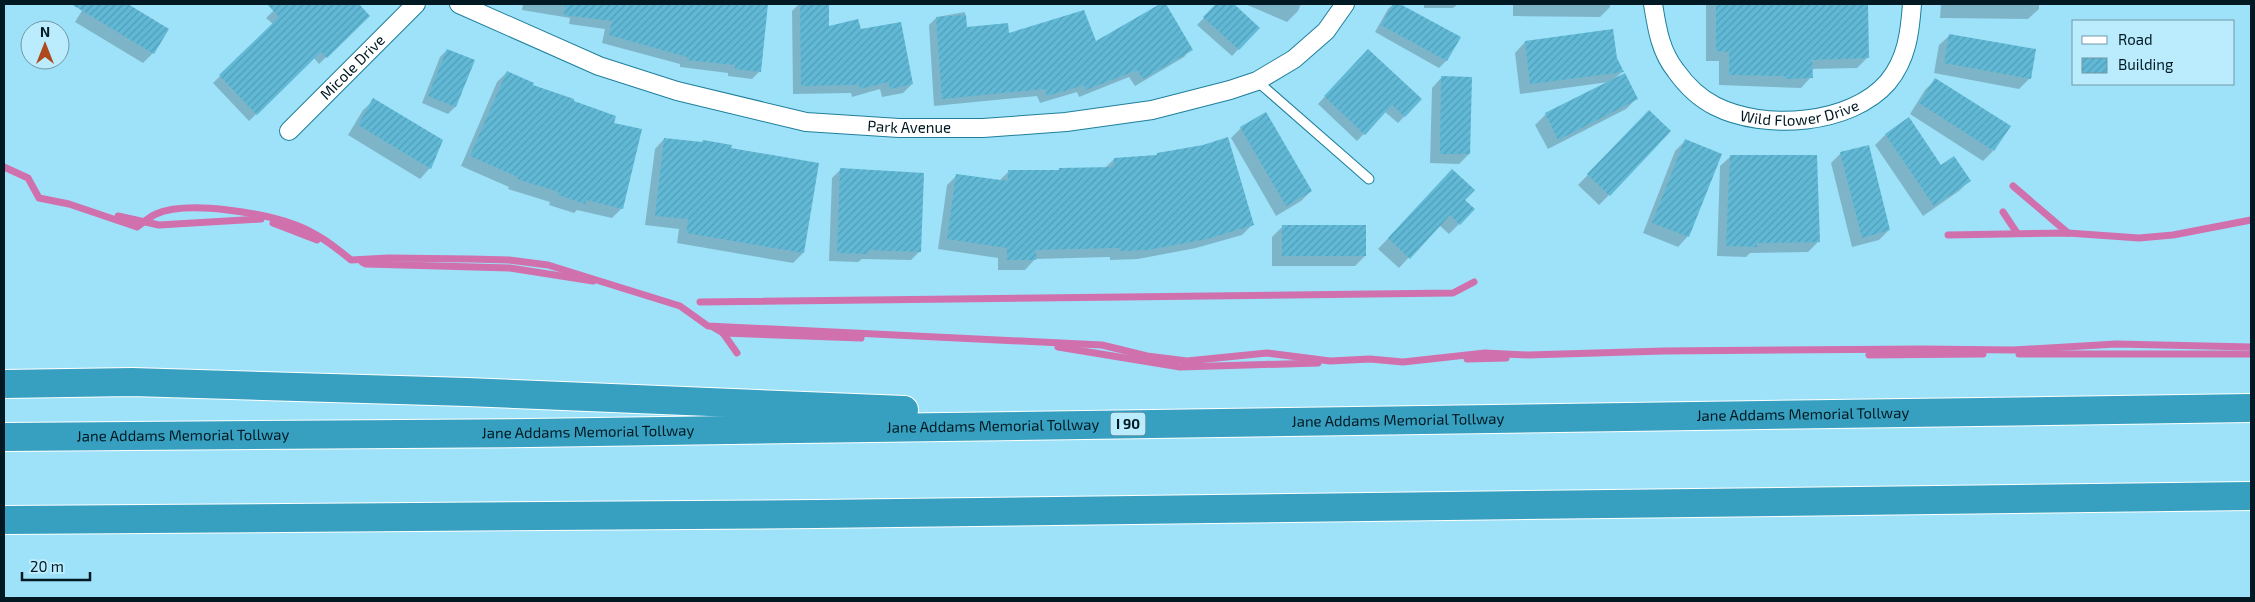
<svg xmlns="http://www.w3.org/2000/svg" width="2255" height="602" font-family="'Exo 2',sans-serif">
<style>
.shadow{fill:#0003}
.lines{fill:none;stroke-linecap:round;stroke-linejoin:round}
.stream{stroke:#d071ae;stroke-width:7}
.building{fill:url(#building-hatch)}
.lane-casing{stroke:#1f7f9b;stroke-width:11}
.street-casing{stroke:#1f7f9b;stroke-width:20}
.highway-casing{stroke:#fff;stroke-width:30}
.lane{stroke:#fff;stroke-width:9}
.street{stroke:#fff;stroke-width:18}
.highway{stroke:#37a0c0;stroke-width:28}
.labels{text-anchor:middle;stroke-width:4;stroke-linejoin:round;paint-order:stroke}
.shield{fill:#bbecfe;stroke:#385864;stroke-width:1}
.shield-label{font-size:14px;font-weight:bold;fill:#001922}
.street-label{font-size:15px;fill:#001922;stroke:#bbecfe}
</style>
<defs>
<pattern id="building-hatch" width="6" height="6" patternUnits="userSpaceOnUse" patternTransform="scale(1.25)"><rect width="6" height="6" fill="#61b9d6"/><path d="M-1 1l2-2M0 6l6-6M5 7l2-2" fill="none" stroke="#529eb7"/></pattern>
</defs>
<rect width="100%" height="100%" fill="#9ee2fa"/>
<g class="shadow">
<polygon points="86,4 126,4 168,29 153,53 143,63 75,22"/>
<polygon points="276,4 357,4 369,16 319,64 314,58 249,121 213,83 273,24 266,18 278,6"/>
<polygon points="523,4 766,4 760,71 752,79 728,76 728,73 680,67 680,64 602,43 605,29 569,24 570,18 522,10"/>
<polygon points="799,4 827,6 828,27 860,31 912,84 903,93 882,97 880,89 852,97 851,93 793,94 792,11"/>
<polygon points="1163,4 1165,4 1191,49 1184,57 1135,86 1129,77 1079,97 1077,92 1040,103 1037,96 934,106 929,25 937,17 965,12 966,28 1008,35 1096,43"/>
<polygon points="1217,4 1232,4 1258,28 1232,56 1197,25"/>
<polygon points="1245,4 1301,4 1298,11 1287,22"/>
<polygon points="1394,4 1398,4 1459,38 1446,61 1439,68 1375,32 1388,9"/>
<polygon points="1424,4 1458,4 1453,8 1424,8"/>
<polygon points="1513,4 1610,4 1610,7 1600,17 1513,16"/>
<polygon points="1706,4 1867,4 1867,58 1857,68 1811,69 1811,77 1801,88 1719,85 1719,61 1706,61"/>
<polygon points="1941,4 2039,4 2039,9 2028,19 1940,18"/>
<polygon points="1612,31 1616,58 1622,72 1614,79 1636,99 1626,109 1548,149 1535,125 1546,114 1609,82 1520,94 1515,53 1525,42"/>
<polygon points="1950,35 2030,78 2019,89 1934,73 1939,45"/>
<polygon points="447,50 473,60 455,107 448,114 422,103 440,57"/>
<polygon points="1361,57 1421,99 1398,123 1385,112 1357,141 1318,104"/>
<polygon points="507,72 531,86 572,102 612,124 622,208 612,218 577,210 574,213 549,205 550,202 508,189 509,187 461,166 497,82"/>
<polygon points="1442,77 1469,154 1459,164 1430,163 1432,88"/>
<polygon points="1935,80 1993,151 1983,161 1910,114 1925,90"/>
<polygon points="374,100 430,168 420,179 348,135 363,110"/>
<polygon points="1909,119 1941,166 1969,181 1959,191 1923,216 1875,145 1885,135"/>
<polygon points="1639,122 1609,195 1599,205 1578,185"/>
<polygon points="1241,128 1311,191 1301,201 1276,216 1231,138"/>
<polygon points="664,139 730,149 803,253 793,263 677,243 679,229 645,225 655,149"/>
<polygon points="1685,141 1688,236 1678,247 1643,233 1675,151"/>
<polygon points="1841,153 1889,230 1879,240 1852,247 1831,163"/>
<polygon points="1157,154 1252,225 1242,235 1196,248 1138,259 1110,260 1110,257 1035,259 1025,270 998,270 998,258 938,249 947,185 957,175 999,181 1009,171 1058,172 1105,168 1114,159 1155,157"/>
<polygon points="1731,156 1818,242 1808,252 1750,253 1746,257 1717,256 1720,166"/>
<polygon points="841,169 920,251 911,260 862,259 858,262 829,261 832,178"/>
<polygon points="1442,181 1463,200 1459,224 1449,234 1439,225 1399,268 1378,249"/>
<polygon points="1282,227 1365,256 1355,266 1272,266 1272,237"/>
</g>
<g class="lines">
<g class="stream">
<path d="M4,167L28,178L39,198L69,204L137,227C143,223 149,217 156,214C188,200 263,213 296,225C317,233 334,246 351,260L388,258L471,259L509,260L548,265L680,306L708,326L1102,345L1147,356L1187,361L1267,353L1330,361L1370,359L1403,362L1485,353L1528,355L1664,351L1923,349L2013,350L2116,344L2251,347"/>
<polyline points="2013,186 2068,233"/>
<polyline points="2003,212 2017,233"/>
<polyline points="118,216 159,225 261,219"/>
<polyline points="273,223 317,240"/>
<polyline points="1948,235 2068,233 2139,238 2173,235 2251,220"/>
<polyline points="362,262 366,264 510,268 593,281"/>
<polyline points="700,302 1453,293 1474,282"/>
<polyline points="713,327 723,333 861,338"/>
<polyline points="723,333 737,353"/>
<polyline points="1058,347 1180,367 1318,363"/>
<polyline points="2019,354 2251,354"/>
<polyline points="1869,355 1983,354"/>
<polyline points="1467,359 1506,358"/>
</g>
</g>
<g class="building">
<polygon points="71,4 128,4 169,29 154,54"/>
<polygon points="267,4 359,4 370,16 327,58 321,52 257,115 219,75 279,17"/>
<polygon points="565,4 768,4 761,72 735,69 735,65 687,60 687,57 609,35 612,21 564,15"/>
<polygon points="800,4 829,4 829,26 858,19 861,29 901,22 913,84 890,89 888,82 860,89 859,85 801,86"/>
<polygon points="1160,4 1166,4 1193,50 1143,79 1137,70 1086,90 1084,85 1047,96 1045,89 942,99 936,17 966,15 967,27 1008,23 1009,33 1084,10 1096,41"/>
<polygon points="1216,4 1234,4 1260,28 1239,50 1203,17"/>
<polygon points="1393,4 1400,4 1461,37 1447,61 1381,25"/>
<polygon points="1716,4 1868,4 1869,58 1812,60 1813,78 1785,79 1785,76 1729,75 1729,52 1716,51"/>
<polygon points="1613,29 1617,58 1624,72 1530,84 1525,41"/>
<polygon points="1949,34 2036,49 2031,79 1944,63"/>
<polygon points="447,49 475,60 456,107 428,96"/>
<polygon points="1368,49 1422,99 1405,117 1392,105 1365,135 1324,96"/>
<polygon points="507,71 534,83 533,85 574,99 574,101 616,116 614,123 642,129 623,209 586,200 585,204 558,195 559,192 517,179 518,177 470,156"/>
<polygon points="1625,73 1638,99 1558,140 1545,113"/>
<polygon points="1441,76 1472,77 1470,154 1440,154"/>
<polygon points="1935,78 2011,126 1994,151 1919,103"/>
<polygon points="373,98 443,140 431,169 358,125"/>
<polygon points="1649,110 1671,131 1610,196 1587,174"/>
<polygon points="1266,112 1312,191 1286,206 1240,127"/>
<polygon points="1909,117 1941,165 1954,156 1971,181 1934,206 1885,134"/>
<polygon points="1228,137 1254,225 1207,239 1148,250 1119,251 1119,248 1036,250 1036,260 1007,260 1007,248 947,239 956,174 1008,181 1008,170 1059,170 1059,168 1114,167 1114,158 1157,155 1157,153 1203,145"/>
<polygon points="664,138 702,142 703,140 732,145 731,148 819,163 804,253 686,233 688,219 655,216"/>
<polygon points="1685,139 1722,154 1689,237 1652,223"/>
<polygon points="1869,145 1890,230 1862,238 1840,152"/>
<polygon points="1730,155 1817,155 1820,242 1757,243 1757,247 1726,246"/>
<polygon points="840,168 924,173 921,252 868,250 868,254 837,253"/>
<polygon points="1452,169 1475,190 1465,200 1475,209 1460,225 1450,215 1410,259 1388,238"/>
<rect x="1282" y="225" width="84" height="31"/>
</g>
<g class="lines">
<g class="lane-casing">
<polyline id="lane" points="1257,81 1369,179"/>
</g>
<g class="street-casing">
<g id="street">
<path id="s1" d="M459,4L599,66L677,91L806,122L899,128H983L1066,122L1152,110L1230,90L1257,81L1294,59L1326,31L1345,4"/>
<path id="s2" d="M1653,4C1657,28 1660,51 1676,71C1686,85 1699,98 1715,106C1764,131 1851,125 1888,82C1907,59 1910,32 1912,4"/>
<path id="s3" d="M289,131L416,4"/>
</g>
</g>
<g class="highway-casing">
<g id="highway">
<polyline points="4,384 132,382 467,392 904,410"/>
<path id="s4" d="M4,437L529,433L2251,408"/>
<polyline points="4,520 816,514 2251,496"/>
</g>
</g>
<use href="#lane" class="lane"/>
<use href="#street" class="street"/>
<use href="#highway" class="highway"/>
</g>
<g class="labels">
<rect class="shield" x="1110.5" y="412.5" width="35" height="23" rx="4"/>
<g class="shield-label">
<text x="1128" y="429">I 90</text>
</g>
<g class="street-label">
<text dy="5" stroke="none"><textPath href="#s3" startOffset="90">Micole Drive</textPath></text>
<text dy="5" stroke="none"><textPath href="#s2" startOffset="212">Wild Flower Drive</textPath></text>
<text dy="5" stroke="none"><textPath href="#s1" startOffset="471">Park Avenue</textPath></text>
<text dy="5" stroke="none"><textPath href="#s4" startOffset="1799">Jane Addams Memorial Tollway</textPath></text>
<text dy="5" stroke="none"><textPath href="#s4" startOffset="1394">Jane Addams Memorial Tollway</textPath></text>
<text dy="5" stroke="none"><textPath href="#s4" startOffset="989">Jane Addams Memorial Tollway</textPath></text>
<text dy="5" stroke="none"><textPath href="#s4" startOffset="584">Jane Addams Memorial Tollway</textPath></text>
<text dy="5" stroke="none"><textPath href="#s4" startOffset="179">Jane Addams Memorial Tollway</textPath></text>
</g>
</g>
<rect width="2255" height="602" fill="none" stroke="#001922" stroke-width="10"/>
<rect x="2072" y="20" width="162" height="65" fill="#bbecfe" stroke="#7098a6"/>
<rect x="2082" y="36" width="25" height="8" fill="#ffffff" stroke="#7098a6"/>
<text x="2118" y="45" font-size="15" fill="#001922">Road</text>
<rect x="2082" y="58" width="25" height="15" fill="url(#building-hatch)" stroke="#7098a6"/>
<text x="2118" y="70" font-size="15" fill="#001922">Building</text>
<g transform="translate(45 45)"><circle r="24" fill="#bbecfe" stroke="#7098a6"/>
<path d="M0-4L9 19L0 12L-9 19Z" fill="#ae491b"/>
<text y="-8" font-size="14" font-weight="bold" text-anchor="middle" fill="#001922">N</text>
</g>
<path d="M22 572v8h68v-8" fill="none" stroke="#001922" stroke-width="2.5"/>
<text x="30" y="572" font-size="15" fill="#001922" stroke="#bbecfe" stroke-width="4" paint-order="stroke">20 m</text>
</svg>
